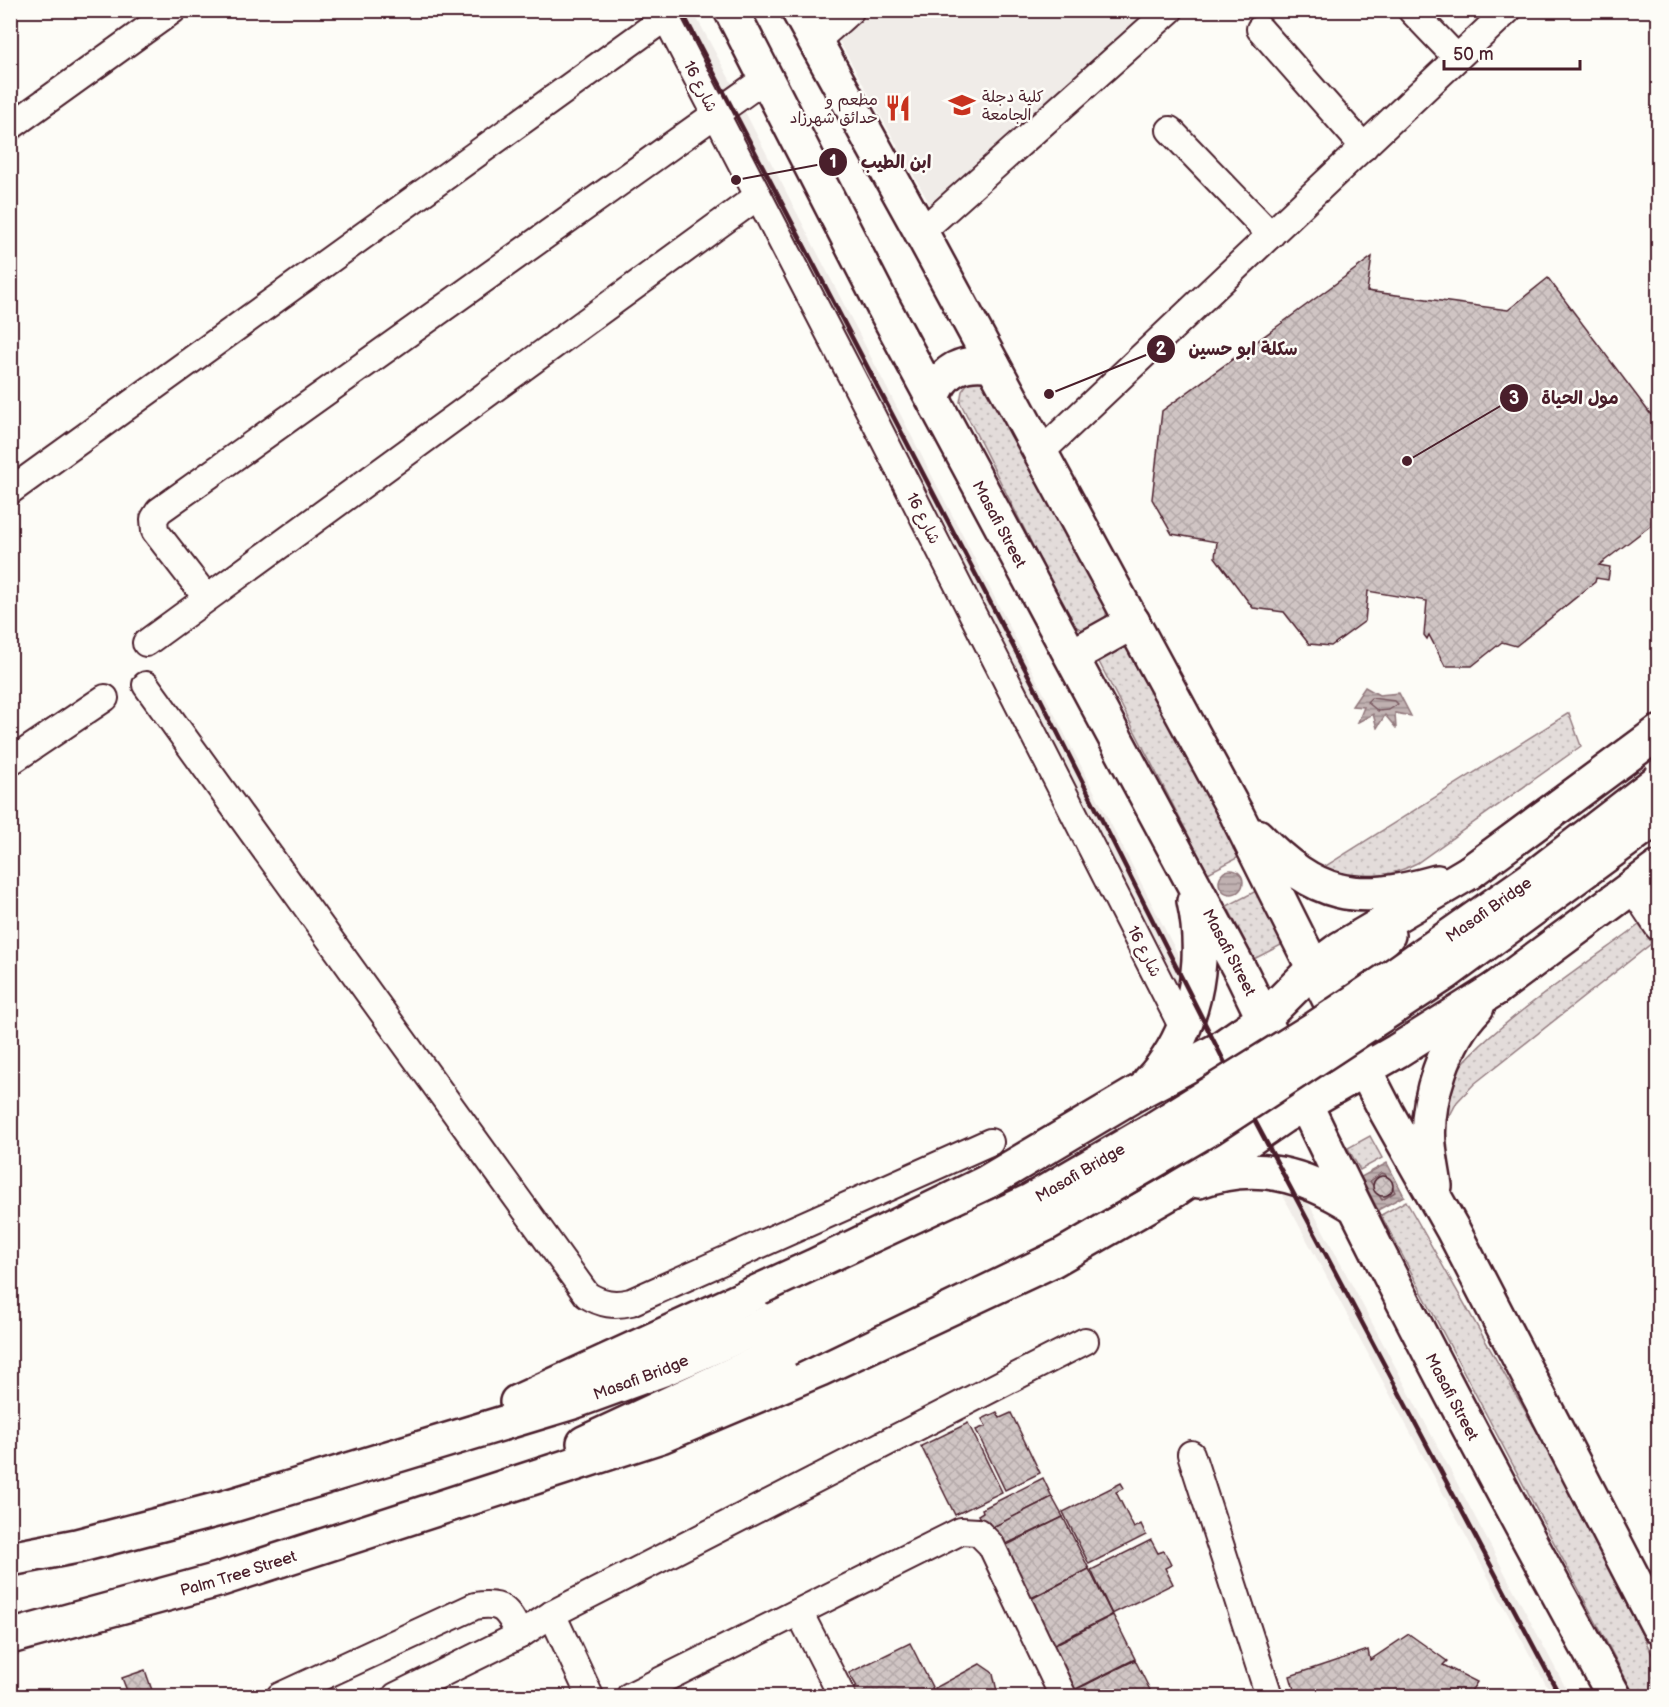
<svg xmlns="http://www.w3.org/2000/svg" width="1669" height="1707" font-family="'Balsamiq Sans','Playpen Sans Arabic',sans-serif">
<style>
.built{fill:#f0ece8}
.grass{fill:url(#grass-dots);stroke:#967e82;stroke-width:1.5}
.water{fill:url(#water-rules);stroke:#91777b;stroke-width:1.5}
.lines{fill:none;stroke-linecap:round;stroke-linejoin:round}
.shore{stroke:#795961;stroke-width:1.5}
.building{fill:url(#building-cross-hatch);stroke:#4a1f2b;stroke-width:1.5}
.minor-casing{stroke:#4a1f2b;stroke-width:30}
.major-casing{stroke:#4a1f2b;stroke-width:38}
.highway-casing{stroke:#4a1f2b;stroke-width:38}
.minor{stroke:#fdfcf7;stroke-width:26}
.major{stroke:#fdfcf7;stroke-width:33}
.highway{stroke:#fdfcf7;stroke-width:33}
.rail{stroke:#4a1f2b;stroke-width:4.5}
.highway-bridge-casing{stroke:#4a1f2b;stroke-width:38;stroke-linecap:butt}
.highway-bridge{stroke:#fdfcf7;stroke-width:33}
.labels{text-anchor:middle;stroke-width:5;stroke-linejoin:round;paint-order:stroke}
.street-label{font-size:16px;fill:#4a1f2b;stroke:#fdfcf7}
.poi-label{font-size:16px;fill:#4a1f2b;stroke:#fdfcf7;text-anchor:start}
.leader{fill:none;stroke:#4a1f2b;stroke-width:2}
.callout-dot{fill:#4a1f2b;stroke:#fdfcf7;stroke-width:2}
.mark-label{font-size:18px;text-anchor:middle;font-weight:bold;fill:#fff}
.callout-label{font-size:18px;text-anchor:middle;font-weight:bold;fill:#4a1f2b;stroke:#fdfcf7;stroke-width:5;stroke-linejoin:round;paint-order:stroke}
</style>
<defs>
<pattern id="grass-dots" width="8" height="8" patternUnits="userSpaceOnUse" patternTransform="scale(1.5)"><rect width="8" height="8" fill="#e3dcda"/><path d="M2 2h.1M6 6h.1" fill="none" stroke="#c4bcbb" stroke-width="1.8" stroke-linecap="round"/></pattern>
<pattern id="water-rules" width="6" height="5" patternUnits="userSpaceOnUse" patternTransform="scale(1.5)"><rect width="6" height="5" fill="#c0b1b1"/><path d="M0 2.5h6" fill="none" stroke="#9e8f90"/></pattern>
<pattern id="building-cross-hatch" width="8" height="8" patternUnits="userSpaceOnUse" patternTransform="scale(1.5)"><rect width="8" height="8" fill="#d0c5c4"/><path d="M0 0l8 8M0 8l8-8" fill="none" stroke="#b4a9a9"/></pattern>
</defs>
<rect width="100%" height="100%" fill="#fdfcf7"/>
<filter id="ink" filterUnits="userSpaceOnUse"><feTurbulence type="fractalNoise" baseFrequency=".0167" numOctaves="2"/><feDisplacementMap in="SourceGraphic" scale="12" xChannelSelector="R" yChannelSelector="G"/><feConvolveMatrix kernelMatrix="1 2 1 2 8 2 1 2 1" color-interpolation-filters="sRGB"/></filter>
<g filter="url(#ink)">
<g class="built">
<polygon points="671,11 693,11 736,91 719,102"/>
<polygon points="871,11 1153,11 933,210 838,39"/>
<polygon points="742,106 1191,980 1181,1002 725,114"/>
<polygon points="1273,1177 1299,1185 1570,1696 1552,1696"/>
</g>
<g class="grass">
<polygon points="983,375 1107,608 1105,622 1084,631 1073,625 960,402 962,391 972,377"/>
<polygon points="1123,645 1130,646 1239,857 1208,873 1099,662 1098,659"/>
<path d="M1569,713L1581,746L1417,863C1386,879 1357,881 1324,867Z"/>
<polygon points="1258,890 1285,943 1254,959 1227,906"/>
<path d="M1639,925L1652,943L1474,1084L1457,1102L1446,1123C1447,1109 1448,1092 1453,1078C1468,1042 1602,953 1639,925Z"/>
<polygon points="1370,1136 1382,1158 1360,1170 1348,1148"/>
<polygon points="1406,1201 1569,1488 1658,1666 1658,1696 1635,1696 1381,1215"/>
</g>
<g class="water">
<polygon points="1365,687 1379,695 1399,693 1411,716 1395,713 1396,728 1385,715 1377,728 1373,714 1358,722 1364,707 1352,706"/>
<circle cx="1231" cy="882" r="12"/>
<polygon points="1387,1163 1404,1196 1378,1210 1361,1177"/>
</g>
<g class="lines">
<g class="shore">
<polygon points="1371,698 1395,701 1398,704 1389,710 1378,711 1367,702"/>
<polygon points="1382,1173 1385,1174 1395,1192 1382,1200 1370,1181"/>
</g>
</g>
<g class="building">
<polygon points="1372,257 1367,291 1508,310 1548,278 1658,424 1658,520 1599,565 1610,567 1608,580 1596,578 1595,582 1516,646 1502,642 1472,666 1445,666 1429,635 1427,639 1424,635 1427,601 1368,591 1365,621 1331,646 1309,644 1284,612 1253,608 1215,557 1217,542 1172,534 1152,499 1162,411"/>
<circle cx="1383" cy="1186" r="10"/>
<polygon points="997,1412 1000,1418 1011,1413 1040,1473 1005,1490 976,1430 986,1426 982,1419"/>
<polygon points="968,1423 1002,1492 955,1515 921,1446"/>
<polygon points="1043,1478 1052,1497 991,1528 989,1523 984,1526 978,1515 983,1512 982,1509"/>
<polygon points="1121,1483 1124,1488 1116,1492 1134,1528 1141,1524 1146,1535 1089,1564 1063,1512"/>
<polygon points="1052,1497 1063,1517 1000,1547 991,1528"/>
<polygon points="1063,1517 1089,1569 1029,1599 1001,1548"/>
<polygon points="1151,1540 1158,1553 1164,1551 1171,1565 1165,1568 1173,1584 1112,1614 1091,1570"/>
<polygon points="1089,1569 1112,1615 1052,1645 1029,1600"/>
<polygon points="1113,1615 1135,1659 1074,1690 1052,1646"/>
<polygon points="1409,1634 1447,1661 1443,1665 1477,1682 1468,1696 1296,1696 1290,1676 1368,1650 1370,1660"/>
<polygon points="910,1643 933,1689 917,1696 854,1696 851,1690 857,1687 849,1673"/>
<polygon points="1135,1660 1153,1696 1078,1696 1075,1690"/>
<polygon points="980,1664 993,1673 998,1696 939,1696 935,1688"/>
<polygon points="145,1670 154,1696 129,1696 122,1678"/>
</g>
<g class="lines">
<g class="minor-casing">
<g id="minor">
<polyline points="662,10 871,414 1183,1028"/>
<polyline points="1411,10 1457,58"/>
<polyline points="1260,29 1364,147"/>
<polyline points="814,43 851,10"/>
<polyline points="10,127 173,10"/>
<polyline points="1170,130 1271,235"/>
<polyline points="921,232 1170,10"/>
<polyline points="1041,452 1508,10"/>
<polyline points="10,491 666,17"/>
<polyline points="206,597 155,531 154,519 159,511 766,78"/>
<polyline points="146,643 758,196"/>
<path d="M146,685L587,1295C602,1304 614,1306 631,1302L990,1142"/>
<polyline points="10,762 105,698"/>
<polyline points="1632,888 1658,927"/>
<polyline points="1191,1454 1269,1696"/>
<polyline points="799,1612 842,1696"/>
<polyline points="552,1614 590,1696"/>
<path d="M280,1696L475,1606C505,1601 508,1612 520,1635"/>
<polyline points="396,1696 520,1635 552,1614 1085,1341"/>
<polyline points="630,1696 961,1531 978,1532 991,1545 1063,1696"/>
</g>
</g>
<g class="major-casing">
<g id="major">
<path id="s1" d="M731,10L883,306L1243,976L1273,1038"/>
<polyline points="798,10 921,232 1237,815 1330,1001"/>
<path d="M933,398C943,369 963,360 993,365"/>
<polyline points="1072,656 1133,622"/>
<path d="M1257,836C1316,897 1355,905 1437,882"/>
<polyline points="1330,1001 1351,972 1388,935"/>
<polyline points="1356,1053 1387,1113 1453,1230 1658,1626"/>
<path d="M1149,1082C1194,1034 1208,964 1194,901"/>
<path id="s2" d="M1299,1091C1397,1297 1505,1497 1614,1696"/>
<polyline points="1137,1093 1218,1050 1263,1019 1314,968 1341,948 1470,872"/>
<path d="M1199,1181C1256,1160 1305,1175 1354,1206"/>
<path d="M1435,1186C1433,1172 1430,1158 1429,1145C1425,1100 1445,1039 1477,1007"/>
<polyline points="1175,1190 1282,1117 1397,1051 1495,989"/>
</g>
</g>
<g class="highway-casing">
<g id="highway">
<polyline points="1470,872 1658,733"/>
<polyline points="1495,989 1658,868"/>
<polyline points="517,1402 814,1266 987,1182 1137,1093"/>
<polyline points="584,1443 787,1349"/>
<path id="s3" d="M10,1559L77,1546L223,1508L573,1402L666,1368L774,1320"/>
<path id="s4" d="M10,1637L218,1580L661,1436L820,1369L1053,1260L1175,1190"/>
</g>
</g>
<use href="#minor" class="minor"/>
<use href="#major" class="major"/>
<use href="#highway" class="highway"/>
<g class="rail">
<polyline points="681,10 1035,688 1227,1067"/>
<polyline points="1254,1119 1560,1696"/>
</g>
<g class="highway-bridge-casing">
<g id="highway-bridge">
<path id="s5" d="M774,1320L1030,1201L1152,1130L1317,1027L1393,976L1531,879L1658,781"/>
<polyline points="787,1349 1044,1225 1210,1128 1446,973 1658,817"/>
</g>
</g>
<use href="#highway-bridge" class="highway-bridge"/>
</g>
</g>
<defs>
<g id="school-bare" transform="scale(2.07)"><path d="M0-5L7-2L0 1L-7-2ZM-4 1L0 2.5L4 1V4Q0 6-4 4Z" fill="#c8321e" stroke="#fdfcf7" stroke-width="2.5" paint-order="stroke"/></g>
<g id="restaurant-bare" transform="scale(2.07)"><path d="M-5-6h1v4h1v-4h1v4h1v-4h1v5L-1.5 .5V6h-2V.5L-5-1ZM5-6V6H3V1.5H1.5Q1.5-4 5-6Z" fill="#c8321e" stroke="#fdfcf7" stroke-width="2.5" paint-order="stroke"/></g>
</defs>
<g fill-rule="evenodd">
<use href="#school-bare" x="962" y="105"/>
<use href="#restaurant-bare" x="898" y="108"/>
</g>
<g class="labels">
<g class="street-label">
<text transform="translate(701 86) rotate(63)" y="6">شارع 16</text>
<text transform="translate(924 518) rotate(63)" y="6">شارع 16</text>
<text dy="6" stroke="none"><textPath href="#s1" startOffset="580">Masafi Street</textPath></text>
<text dy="6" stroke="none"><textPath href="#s5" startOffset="826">Masafi Bridge</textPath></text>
<text transform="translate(1145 951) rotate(63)" y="6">شارع 16</text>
<text dy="6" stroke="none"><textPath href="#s1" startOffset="1066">Masafi Street</textPath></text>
<text dy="6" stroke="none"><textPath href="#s5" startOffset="340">Masafi Bridge</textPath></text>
<text dy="6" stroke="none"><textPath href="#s3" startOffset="657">Masafi Bridge</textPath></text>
<text dy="6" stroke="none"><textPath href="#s2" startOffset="342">Masafi Street</textPath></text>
<text dy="6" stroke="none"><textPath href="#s4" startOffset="237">Palm Tree Street</textPath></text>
</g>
<g class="poi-label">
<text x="982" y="102">كلية دجلة<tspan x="982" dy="18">الجامعة</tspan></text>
<text x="878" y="105" text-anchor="end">مطعم و<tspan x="878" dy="18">حدائق شهرزاد</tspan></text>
</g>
</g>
<path class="leader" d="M736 180L833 162M1049 394L1161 349M1407 461L1514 398"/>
<g class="callout-dot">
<circle cx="736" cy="180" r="6"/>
<circle cx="1049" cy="394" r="6"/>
<circle cx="1407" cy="461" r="6"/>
<circle cx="833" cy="162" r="15"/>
<circle cx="1161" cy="349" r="15"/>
<circle cx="1514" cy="398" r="15"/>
</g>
<g class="mark-label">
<text x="833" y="168">1</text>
<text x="1161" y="355">2</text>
<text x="1514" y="404">3</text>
</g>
<g class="callout-label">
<text x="896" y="168">ابن الطيب</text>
<text x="1243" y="355">سكلة ابو حسين</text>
<text x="1580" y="404">مول الحياة</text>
</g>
<rect width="1669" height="1707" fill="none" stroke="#fdfcf7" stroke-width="36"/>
<rect x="18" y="18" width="1633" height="1671" fill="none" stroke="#4a1f2b" stroke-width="2" filter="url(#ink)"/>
<path d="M1444 60v9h136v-9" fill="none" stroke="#4a1f2b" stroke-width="3"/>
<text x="1453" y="60" font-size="18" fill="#4a1f2b" stroke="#fdfcf7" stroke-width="4.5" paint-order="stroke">50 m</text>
</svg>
